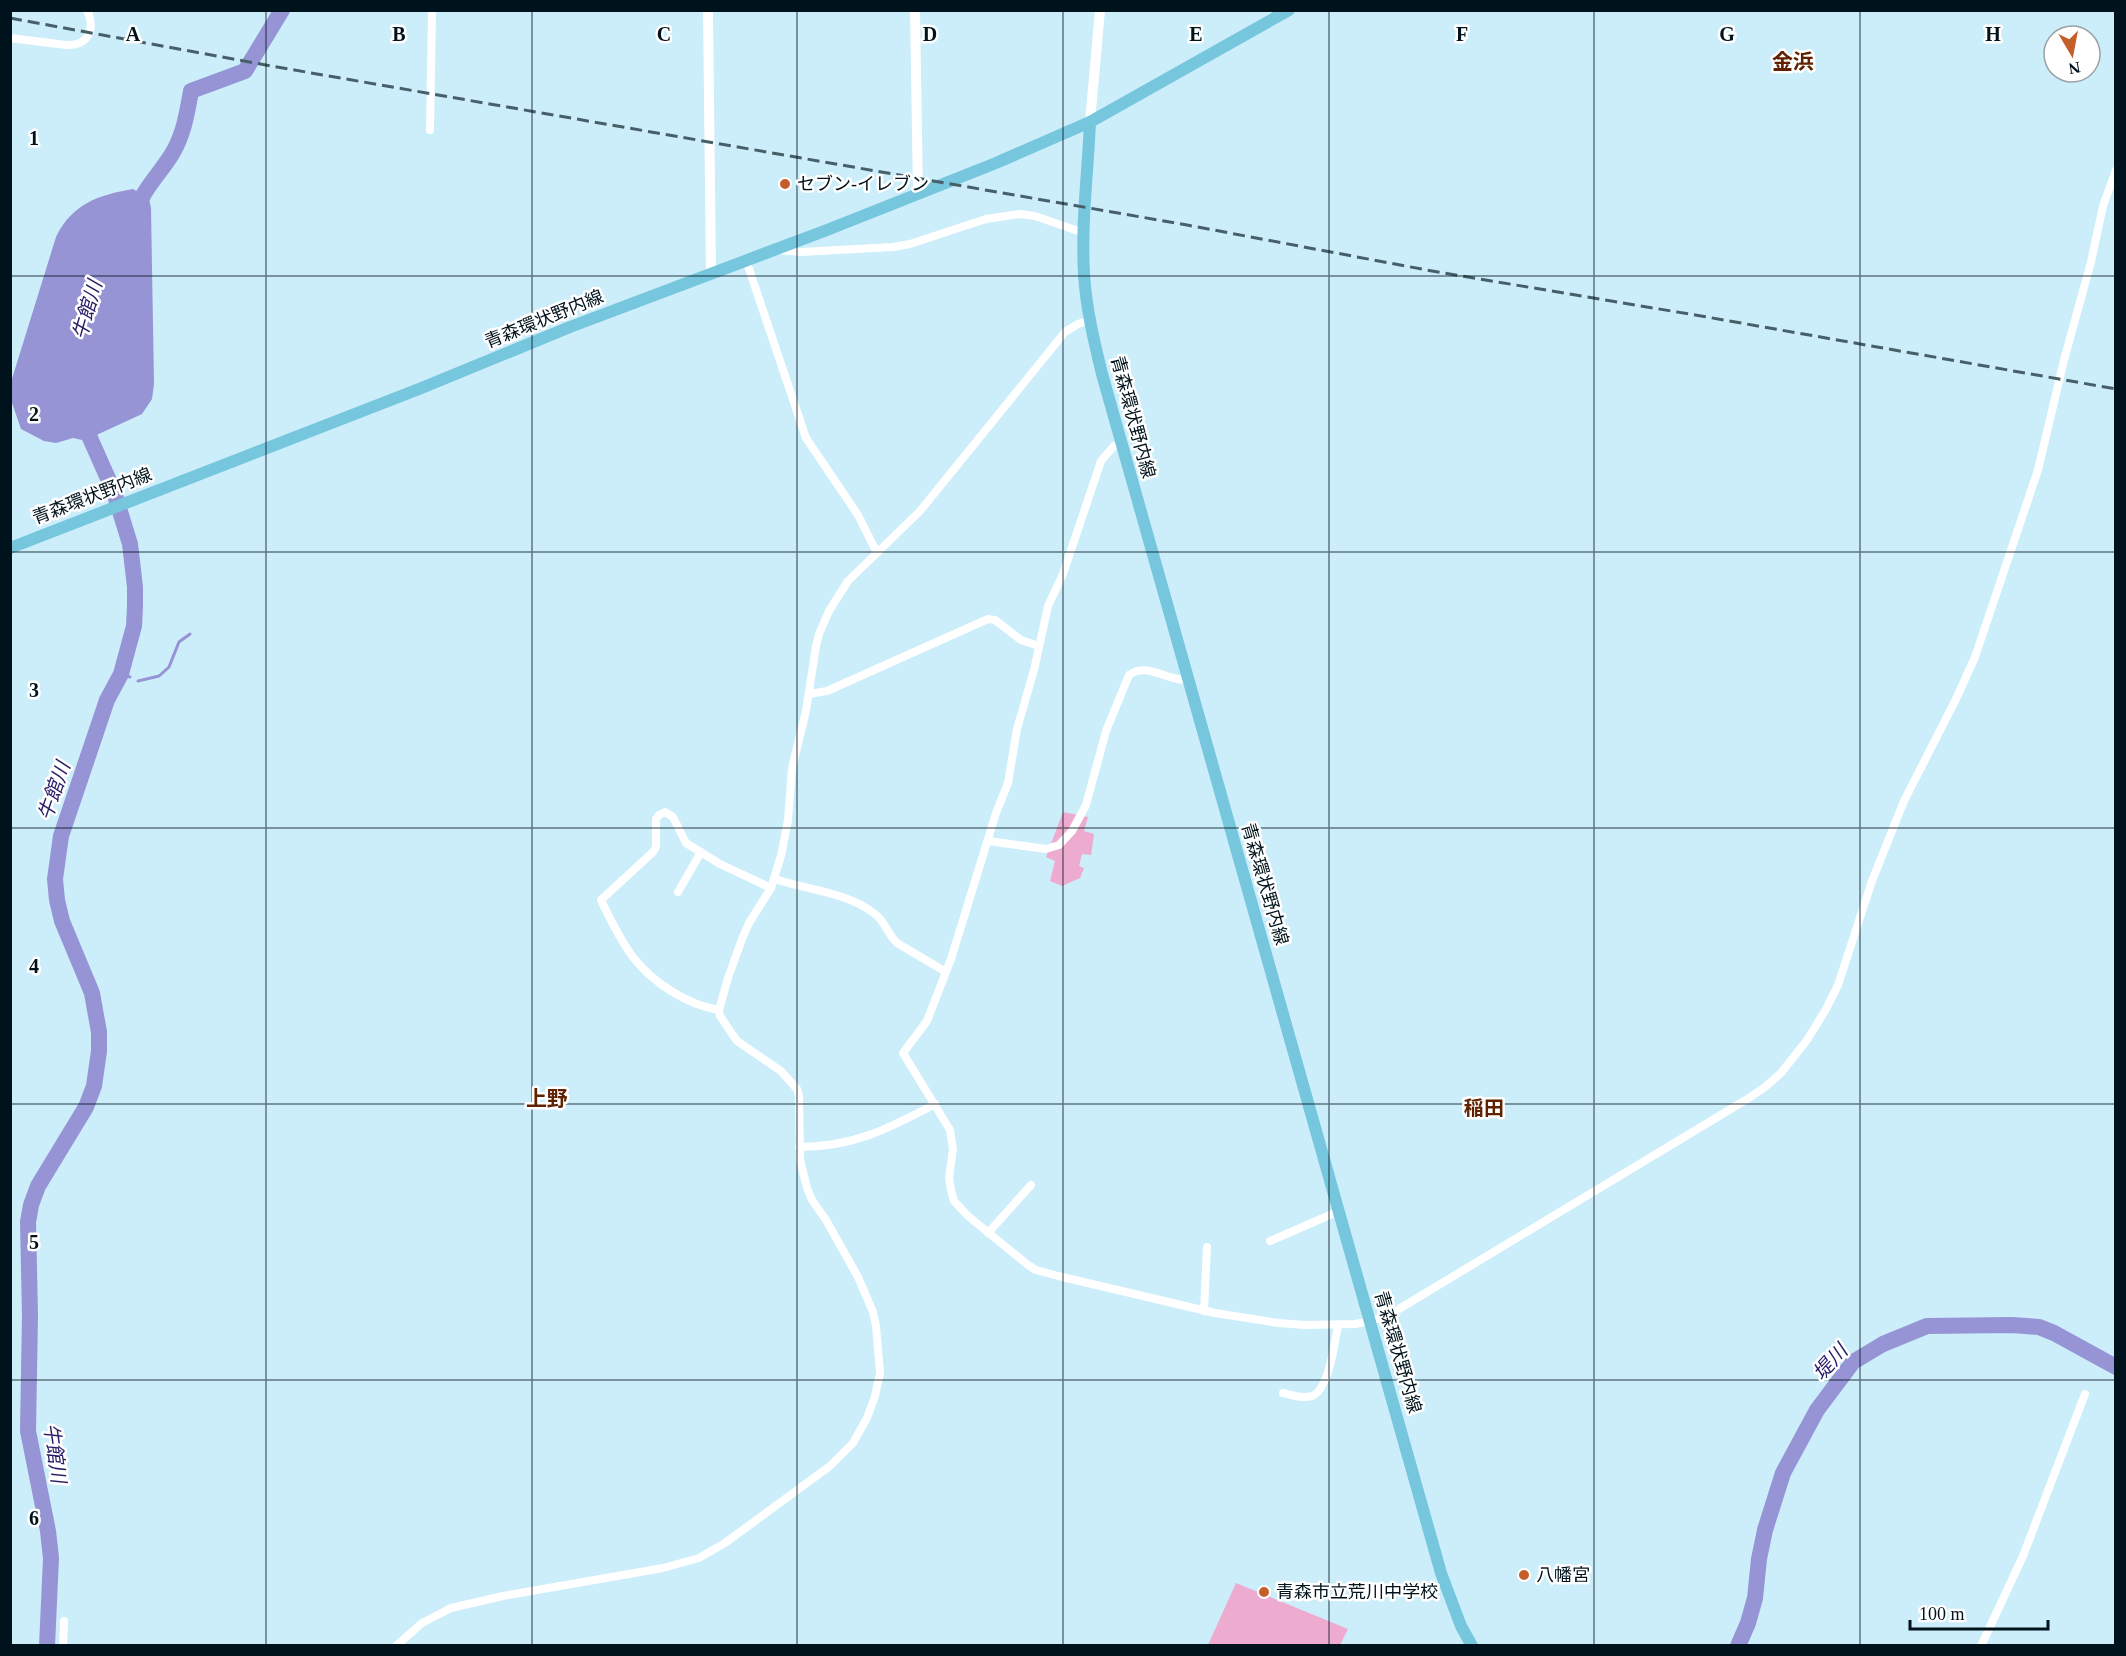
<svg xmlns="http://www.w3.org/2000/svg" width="2126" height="1656" font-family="'Times New Roman','Noto Sans JP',serif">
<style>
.green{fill:#edabd0}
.water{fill:#9694d5}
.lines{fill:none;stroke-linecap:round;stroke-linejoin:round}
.stream{stroke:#9694d5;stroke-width:3}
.river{stroke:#9694d5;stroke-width:16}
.street{stroke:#fff;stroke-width:8}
.secondary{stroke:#fff;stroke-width:10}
.primary{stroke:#76c6de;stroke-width:12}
.rail{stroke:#475f69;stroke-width:3;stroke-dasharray:12 6;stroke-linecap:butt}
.grid{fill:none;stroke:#00131c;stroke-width:1.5;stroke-opacity:0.55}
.poi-dot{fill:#c45f2c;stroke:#fff;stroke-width:2}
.labels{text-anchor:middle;stroke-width:5;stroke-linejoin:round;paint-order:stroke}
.poi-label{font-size:18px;fill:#00131c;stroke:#fff;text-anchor:start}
.street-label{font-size:18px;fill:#00131c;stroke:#fff}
.water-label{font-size:20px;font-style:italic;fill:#2a1c67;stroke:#fff}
.neighbourhood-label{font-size:20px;font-weight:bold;fill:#5f2100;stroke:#fff}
.quarter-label{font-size:21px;font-weight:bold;fill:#5f2100;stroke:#fff}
.grid-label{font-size:20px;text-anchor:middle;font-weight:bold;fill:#00131c;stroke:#fff;stroke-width:5;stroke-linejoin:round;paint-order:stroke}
</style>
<rect width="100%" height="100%" fill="#ccedfa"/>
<g class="green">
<polygon points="1063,812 1088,817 1084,831 1094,834 1091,855 1082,854 1079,866 1084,868 1080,878 1062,886 1050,881 1055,861 1046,857"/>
<polygon points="1236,1583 1348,1629 1340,1645 1208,1645"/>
</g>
<path class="water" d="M133,189L149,199L151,208L154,384L152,399L142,414L90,438L82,440L73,438L56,443L44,441L21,429L11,400V382L56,237C72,204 98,195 133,189Z"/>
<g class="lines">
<g class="stream">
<polyline points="121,674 130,677"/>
<polyline points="138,681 159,676 169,667 179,642 190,634"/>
</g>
<g class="river">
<path d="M135,214C142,190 159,175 172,154C184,134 187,113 191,91L245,71L282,10"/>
<polyline points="47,1646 51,1558 48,1531 28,1431 30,1315 28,1222 31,1205 38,1186 86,1107 94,1086 99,1051 99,1032 92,993 62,921 57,900 55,879 61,836 107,700 121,674 134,626 135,607 135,587 130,544 114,492 90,438 86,415"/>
<polyline points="1738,1646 1748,1623 1755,1598 1759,1559 1765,1530 1783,1473 1817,1410 1853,1362 1883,1344 1927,1326 2012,1325 2039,1327 2054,1333 2116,1367"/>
</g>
<g class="street">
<path d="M10,38L66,45C88,46 96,30 87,10"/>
<polyline points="430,130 432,10"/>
<polyline points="778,250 801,252 893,247 910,244 986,219 1020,214 1035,216 1084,233"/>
<polyline points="746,260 806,438 858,515 877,553"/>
<polyline points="1121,443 1114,446 1101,461 1063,574 1048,606 1034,670 1017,729 1008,783 996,813 951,959 927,1021 903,1053 950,1130 953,1149 949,1178 951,1190 954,1201 968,1216 1028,1265 1036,1270 1058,1276 1215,1313 1278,1323 1305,1325 1355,1324 1371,1321 1389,1315 1749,1098 1765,1087 1781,1073 1807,1040 1825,1011 1838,985 1872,881 1904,801 1956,699 1975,657 2038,470 2064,360 2091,262 2103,206 2116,170"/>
<polyline points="809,694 827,691 988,619 995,620 1021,640 1039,646"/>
<path d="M988,841L1046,849L1059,845L1072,831L1086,805L1106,731L1129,675C1147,661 1168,682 1188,680"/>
<path d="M775,879C807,890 848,892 875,914C885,921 888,935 897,943L946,972"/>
<polyline points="678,892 701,852"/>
<path d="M719,1010C687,1005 652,982 633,957C620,940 610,919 601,900L653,852L656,847V819L659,815L665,812L673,817L686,843L720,864L771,888"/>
<path d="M799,1147C853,1147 888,1129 935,1104"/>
<polyline points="988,1233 1031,1185"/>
<polyline points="1270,1241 1339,1211"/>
<polyline points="1204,1311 1207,1247"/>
<path d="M1283,1393C1292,1395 1303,1399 1312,1396C1329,1390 1335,1341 1338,1325"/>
<polyline points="63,1646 64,1621"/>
<polyline points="396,1646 422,1623 451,1608 503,1596 663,1568 699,1558 725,1543 830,1466 853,1443 867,1418 875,1396 880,1373 876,1326 873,1312 858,1277 826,1220 812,1200 807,1188 800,1160 799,1096 797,1089 781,1071 737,1041 720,1016 719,1010 728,978 742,939 749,923 771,888 781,856 788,820 792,768 806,711 816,646 819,634 829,611 848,581 920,511 1065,332 1078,324 1090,320"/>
<polyline points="1981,1646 2023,1556 2085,1394"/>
</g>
<g class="secondary">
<polyline points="708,10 711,274"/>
<polyline points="915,10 918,194"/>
<polyline points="1090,122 1100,10"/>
</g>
<g class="primary">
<path d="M1090,122C1088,172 1081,223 1084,274C1086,308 1094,341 1102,374L1441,1573L1461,1626L1472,1646"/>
<polyline points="10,548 419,389 570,327 827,230 996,163 1090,122 1289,10"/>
</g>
<polyline class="rail" points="10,18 277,67 1187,225 1432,271 1701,316 2116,389"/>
</g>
<path class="grid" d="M266,10V1646M532,10V1646M797,10V1646M1063,10V1646M1329,10V1646M1594,10V1646M1860,10V1646M10,276H2116M10,552H2116M10,828H2116M10,1104H2116M10,1380H2116"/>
<g class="poi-dot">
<circle cx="785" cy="184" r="6"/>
<circle cx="1524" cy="1575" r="6"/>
<circle cx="1264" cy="1592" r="6"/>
</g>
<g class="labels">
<g class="poi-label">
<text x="797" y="190">セブン-イレブン</text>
<text x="1536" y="1581">八幡宮</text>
<text x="1276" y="1598">青森市立荒川中学校</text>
</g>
<g class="street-label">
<text transform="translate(544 319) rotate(-22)" y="6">青森環状野内線</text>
<text transform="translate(1133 417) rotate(75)" y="6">青森環状野内線</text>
<text transform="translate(92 496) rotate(-21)" y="6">青森環状野内線</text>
<text transform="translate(1265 884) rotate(74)" y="6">青森環状野内線</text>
<text transform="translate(1398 1352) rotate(74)" y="6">青森環状野内線</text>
</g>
<g class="water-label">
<text transform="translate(87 310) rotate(-74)" y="7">牛館川</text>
<text transform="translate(54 791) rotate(-71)" y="7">牛館川</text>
<text transform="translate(1830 1362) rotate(-48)" y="7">堤川</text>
<text transform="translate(55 1453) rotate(82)" y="7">牛館川</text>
</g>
<g class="neighbourhood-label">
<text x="1484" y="1115">稲田</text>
</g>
<g class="quarter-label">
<text x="1793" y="69">金浜</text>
<text x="547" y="1106">上野</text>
</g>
</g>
<g class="grid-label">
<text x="133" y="41">A</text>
<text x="399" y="41">B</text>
<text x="664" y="41">C</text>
<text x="930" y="41">D</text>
<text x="1196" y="41">E</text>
<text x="1462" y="41">F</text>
<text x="1727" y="41">G</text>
<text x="1993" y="41">H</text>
<text x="34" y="145">1</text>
<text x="34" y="421">2</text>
<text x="34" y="697">3</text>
<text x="34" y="973">4</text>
<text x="34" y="1249">5</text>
<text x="34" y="1525">6</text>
</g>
<rect width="2126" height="1656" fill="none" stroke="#00131c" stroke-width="24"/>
<g transform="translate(2072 54) rotate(170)"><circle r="28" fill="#ffffff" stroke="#99a1a4" stroke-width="1.5"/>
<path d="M0-4.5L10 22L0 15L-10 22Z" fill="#c45f2c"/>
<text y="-9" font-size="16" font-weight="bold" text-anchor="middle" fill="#00131c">N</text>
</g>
<path d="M1910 1620v9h138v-9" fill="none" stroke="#00131c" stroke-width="3"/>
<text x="1919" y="1620" font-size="18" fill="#00131c" stroke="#ffffff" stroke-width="4.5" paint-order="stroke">100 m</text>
</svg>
